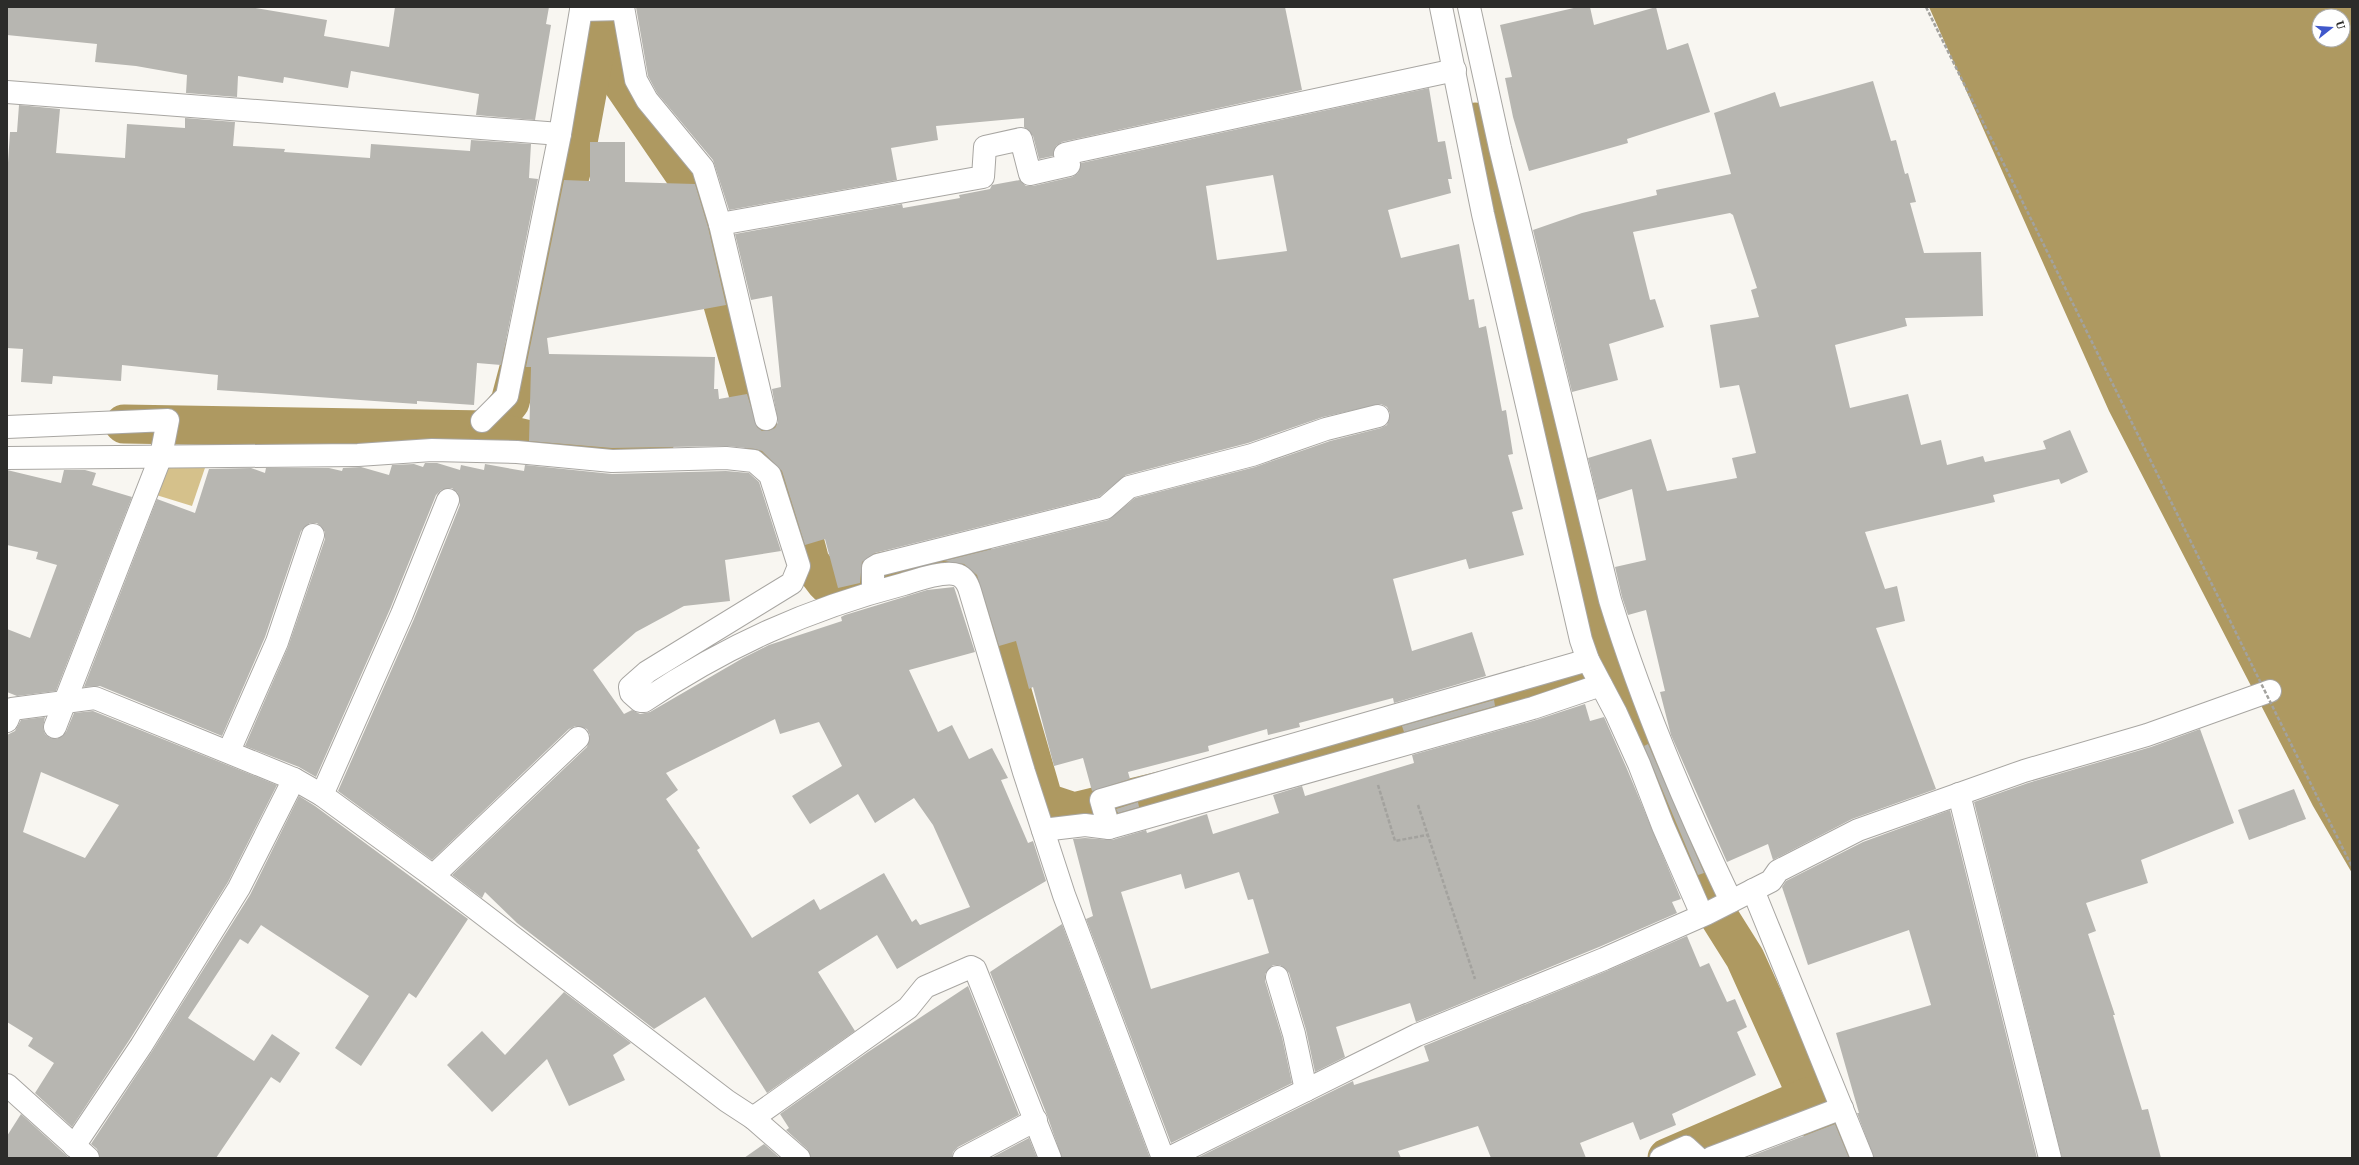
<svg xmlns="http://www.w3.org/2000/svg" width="2359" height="1165" font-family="'Noto Serif',serif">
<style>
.green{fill:#d5c18b}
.water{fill:#ae9961;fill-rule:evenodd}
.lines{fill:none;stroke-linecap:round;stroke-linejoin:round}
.canal{stroke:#ae9961;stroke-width:39}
.building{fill:#b7b6b1;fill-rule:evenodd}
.street-casing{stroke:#a8a6a2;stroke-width:24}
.path{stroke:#a3a29e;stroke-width:2.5;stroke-dasharray:4 2;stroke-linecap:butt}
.street{stroke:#fff;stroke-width:22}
.path-bridge{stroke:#a3a29e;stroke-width:2.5;stroke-dasharray:4 2;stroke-linecap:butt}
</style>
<rect width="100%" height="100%" fill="#f8f6f1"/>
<polygon class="green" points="166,460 207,462 192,506 153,494"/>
<path class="water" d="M1929,7H2352V873L2313,806L2109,411ZM2319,16H2343V40H2319Z"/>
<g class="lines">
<g class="canal">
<polyline points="604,7 608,19 596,45 687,178 760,435 789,481 810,562 826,583 972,553 1044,802 1074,812 1452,720 1608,669"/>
<polyline points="1475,122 1511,290 1608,669 1713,907 1745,958 1835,1158"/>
<polyline points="124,424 488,430 510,402 576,153 596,45"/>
<polyline points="488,430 563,448 654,445"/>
<polyline points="1667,1158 1808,1097"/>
</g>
</g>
<g class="building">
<polygon points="7,7 250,7 327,20 324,36 389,47 395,7 549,7 546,24 551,25 535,120 476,115 479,94 351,71 348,88 284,77 283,83 238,76 237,97 186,93 187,75 136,66 95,62 97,44 7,35"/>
<polygon points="636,7 1285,7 1302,90 1062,142 1056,146 1053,156 1039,159 1033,136 1024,127 1024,118 936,126 938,140 891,148 897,180 729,210 713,160 657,93 648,76"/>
<polygon points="1578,7 1590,7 1594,25 1656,7 1667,50 1688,43 1710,112 1627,139 1628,143 1529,171 1513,117 1505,78 1512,77 1500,25"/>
<polygon points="1873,81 1891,141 1896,140 1905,174 1908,173 1916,202 1910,203 1924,253 1981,252 1983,316 1905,318 1907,326 1835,345 1850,408 1908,394 1921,445 1941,440 1947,465 1983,456 1985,462 2046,449 2043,441 2070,430 2088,472 2061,484 2059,479 1993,495 1995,502 1865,532 1885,589 1897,586 1905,621 1876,628 1936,789 1852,819 1773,860 1768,844 1727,862 1671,735 1660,692 1665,691 1646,610 1628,615 1622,597 1615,567 1646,560 1632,489 1598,500 1588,458 1651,439 1667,491 1737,478 1732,458 1756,453 1739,385 1720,388 1710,325 1759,317 1751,290 1757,288 1733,215 1730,213 1633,232 1650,300 1655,299 1664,327 1609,344 1618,380 1572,392 1533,230 1582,213 1657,195 1656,190 1731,174 1714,113 1775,92 1780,107"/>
<path d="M1429,88L1438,142L1445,141L1452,179H1448L1451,193L1388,210L1401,258L1459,244L1469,300L1474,299L1479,328L1486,326L1502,411L1506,410L1513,454L1508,455L1523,509L1512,512L1524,555L1469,569L1466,559L1393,579L1412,651L1472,632L1486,676L1394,703L1393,698L1299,723L1300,727L1268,735L1267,729L1208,746L1209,751L1128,772L1130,779L1092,791L1083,758L1054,766L1033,687L1029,689L1016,641L999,646L977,575L964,564L944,561L1108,520L1135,498L1255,467L1330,441L1381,428L1387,425L1390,413L1387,407L1381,404L1323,417L1248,443L1126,475L1099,497L875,553L862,562L860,583L838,588L825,539L805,545L782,471L762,451L755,449L727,446L612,448L529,441L531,367H526L564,180L590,181V142H625V182L695,184L708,227L726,305L547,338L549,354L715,357L714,389H718L719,399L747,394L757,427L762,431H768L775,428L778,422L772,389L781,387L772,296L751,300L735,234L902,204L903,208L960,198L959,195L990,189L992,185L1020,180L1026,186H1033L1072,177L1078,173L1081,163ZM1273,175L1287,251L1217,260L1206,186Z"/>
<polygon points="19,105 60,109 56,153 125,158 127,124 185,128 185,118 235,122 233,146 285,149 284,152 370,158 371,144 470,151 471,140 531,144 529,178 538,179 501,365 477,363 474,405 417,401 417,404 217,390 218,375 122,365 121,381 53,376 52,384 21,382 23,349 7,348 7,178 10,132 17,132"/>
<path d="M425,463H437L460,470L461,465L484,470L485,464L524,471L525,465L612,474L726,471L749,473L759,482L781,551L725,560L730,601L684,606L636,632L593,670L624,714L632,710L640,714L650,712L743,658L769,645L842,621L841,617L845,615L927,590L954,587L975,652L909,670L938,732L952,725L969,759L992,748L1008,778L1001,780L1028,843L1033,841L1046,881L897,969L877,935L818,972L855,1031L767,1093L705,997L654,1029L517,923L485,892L482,898L452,875L587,747L590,735L587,729L575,726L569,729L432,860L338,791L414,619L460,505L458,493L452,488L441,490L436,495L390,609L316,777L299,767L245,746L288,647L325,539V532L317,523H310L301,531L265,637L222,736L100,686L84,687L157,499L195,513L209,469L251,468L265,473L266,468H329L342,471L343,468L361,467L389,475L392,465L414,464L423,467ZM775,719L780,734L819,722L842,766L792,796L810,824L858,794L875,823L914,798L933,825L970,907L920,925L916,919L912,922L884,873L820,910L814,899L752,938L697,850L700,848L666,799L678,790L666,773Z"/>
<polygon points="7,470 61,483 64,470 85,470 96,473 92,485 132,497 56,691 17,696 7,692 7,629 30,638 57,565 36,559 38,552 7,545"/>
<polygon points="1494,700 1495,706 1404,732 1402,726"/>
<path d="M1585,704L1590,721L1604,717L1627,769L1681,899L1672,902L1677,913L1599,947L1416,1022L1410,1003L1336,1027L1345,1057L1315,1072L1306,1030L1289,973L1280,965H1273L1265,974V981L1282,1037L1292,1083L1171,1143L1086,919L1093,916L1073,839L1085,838L1112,840L1146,830L1147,833L1207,814L1213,834L1279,813L1273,795L1302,786L1305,796L1414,763L1412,755L1536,720ZM1239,872L1248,900L1253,899L1269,953L1151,989L1121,892L1181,874L1185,889Z"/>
<path d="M93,711L277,785L228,882L130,1039L72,1127L35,1093L54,1063L28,1046L33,1038L7,1022V735L15,731L21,720L45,717L43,728L45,734L50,738L57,739L66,732L74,713ZM41,772L119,805L85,858L23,832Z"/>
<polygon points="2200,729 2234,823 2141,860 2148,883 2086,903 2096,931 2088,934 2115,1015 2113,1015 2142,1110 2148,1109 2161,1158 2062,1158 1974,802 2028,783 2151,747"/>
<polygon points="1648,744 1704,873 1698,875 1644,746"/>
<polygon points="2294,789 2306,819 2249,840 2238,810"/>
<polygon points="299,796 315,806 468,919 416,998 409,993 361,1066 335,1048 369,996 261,925 248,944 240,939 188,1018 254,1061 272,1034 300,1053 280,1083 271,1077 216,1158 100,1158 97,1149 91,1144 151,1053 250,895"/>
<polygon points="1138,802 1139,807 1118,813 1116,809"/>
<polygon points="1950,810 2037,1158 1874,1158 1857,1113 1859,1113 1836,1033 1931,1005 1909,930 1808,965 1782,887 1786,881 1863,842"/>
<polygon points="1062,924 1150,1158 1062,1158 1047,1115 990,972"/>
<polygon points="1687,936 1700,967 1709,963 1727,1002 1735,999 1747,1027 1737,1032 1756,1075 1672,1114 1676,1125 1640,1140 1633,1122 1580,1143 1586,1158 1491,1158 1478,1126 1398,1151 1401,1158 1197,1158 1353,1081 1354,1085 1429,1061 1424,1046 1609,970"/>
<polygon points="968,986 1019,1115 958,1147 953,1152 952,1158 811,1158 807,1149 786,1130 789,1128 780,1114 868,1052"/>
<polygon points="564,992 631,1043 613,1055 625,1080 569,1106 547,1059 492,1112 447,1065 482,1031 505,1055"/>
<polygon points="21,1114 67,1156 69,1158 7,1158 7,1136"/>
<polygon points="1835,1124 1849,1158 1746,1158"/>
<polygon points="1029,1138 1037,1158 991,1158"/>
<polygon points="764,1144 780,1158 744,1158"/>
</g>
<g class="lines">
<g class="street-casing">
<g id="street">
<polyline points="581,7 581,10 623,9"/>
<polyline points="623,7 636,80 647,100 703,168 720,224"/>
<polyline points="1441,7 1483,214 1581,640 1588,660 1616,713 1639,764 1663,826 1702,915"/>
<path d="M1469,7L1500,148L1610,600C1642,704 1684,803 1731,901"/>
<polyline points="7,92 560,134 581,10"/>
<polyline points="766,419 720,224 983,177 985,147 1021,139 1030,174 1069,165 1065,154 1078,151 1455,70"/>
<polyline points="482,421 507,396 560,134"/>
<polyline points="7,427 168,420 161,456 55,727"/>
<path d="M7,458L358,455L432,450L517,452L612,461L726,458L754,461L770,475L799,566L792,583L647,672L630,687L631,693L640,701H644C726,646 808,609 904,584C917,580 945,570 958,575C965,578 968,584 970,591L1024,772L1064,895L1163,1158"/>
<polyline points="873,592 873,568 878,565 1105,508 1129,487 1252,455 1326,429 1378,416"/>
<polyline points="7,721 12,709 95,698 294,779 322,795 433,876 727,1101 753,1118 799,1158"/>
<polyline points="229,751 277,642 313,535"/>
<polyline points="1959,794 2050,1158"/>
<polyline points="322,795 402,614 448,500"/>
<polyline points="1109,828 1101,800 1588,660"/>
<polyline points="1043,830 1085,825 1109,828 1533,708 1601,685"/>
<polyline points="433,876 578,738"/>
<polyline points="1753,890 1862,1158"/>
<polyline points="1277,977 1294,1034 1306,1090"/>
<polyline points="7,1085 88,1158"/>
<polyline points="753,1118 908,1008 925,987 971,967 975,969 1050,1158"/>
<polyline points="74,1146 141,1046 239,888 294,779"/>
<polyline points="964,1158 1036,1120"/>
<polyline points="1169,1158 1417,1035 1604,959 1706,914 1771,881 1778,871 1858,830 2024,771 2147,735 2270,691"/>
<polyline points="1661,1158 1686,1147 1698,1158"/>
<polyline points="1711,1158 1842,1108"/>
</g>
</g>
<g class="path">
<polyline points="1378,785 1395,841 1427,835"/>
<polyline points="1418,805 1475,979"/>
</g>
<use href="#street" class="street"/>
<polyline class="path-bridge" points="1926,7 2352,867"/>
</g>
<rect width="2359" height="1165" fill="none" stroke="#2c2c2a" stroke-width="16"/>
<g transform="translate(2331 28) rotate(73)"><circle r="19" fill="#ffffff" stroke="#ababaa"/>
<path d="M0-3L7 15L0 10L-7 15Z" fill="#4058cb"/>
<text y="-6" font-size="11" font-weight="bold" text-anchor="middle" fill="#2c2c2a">U</text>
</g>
</svg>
